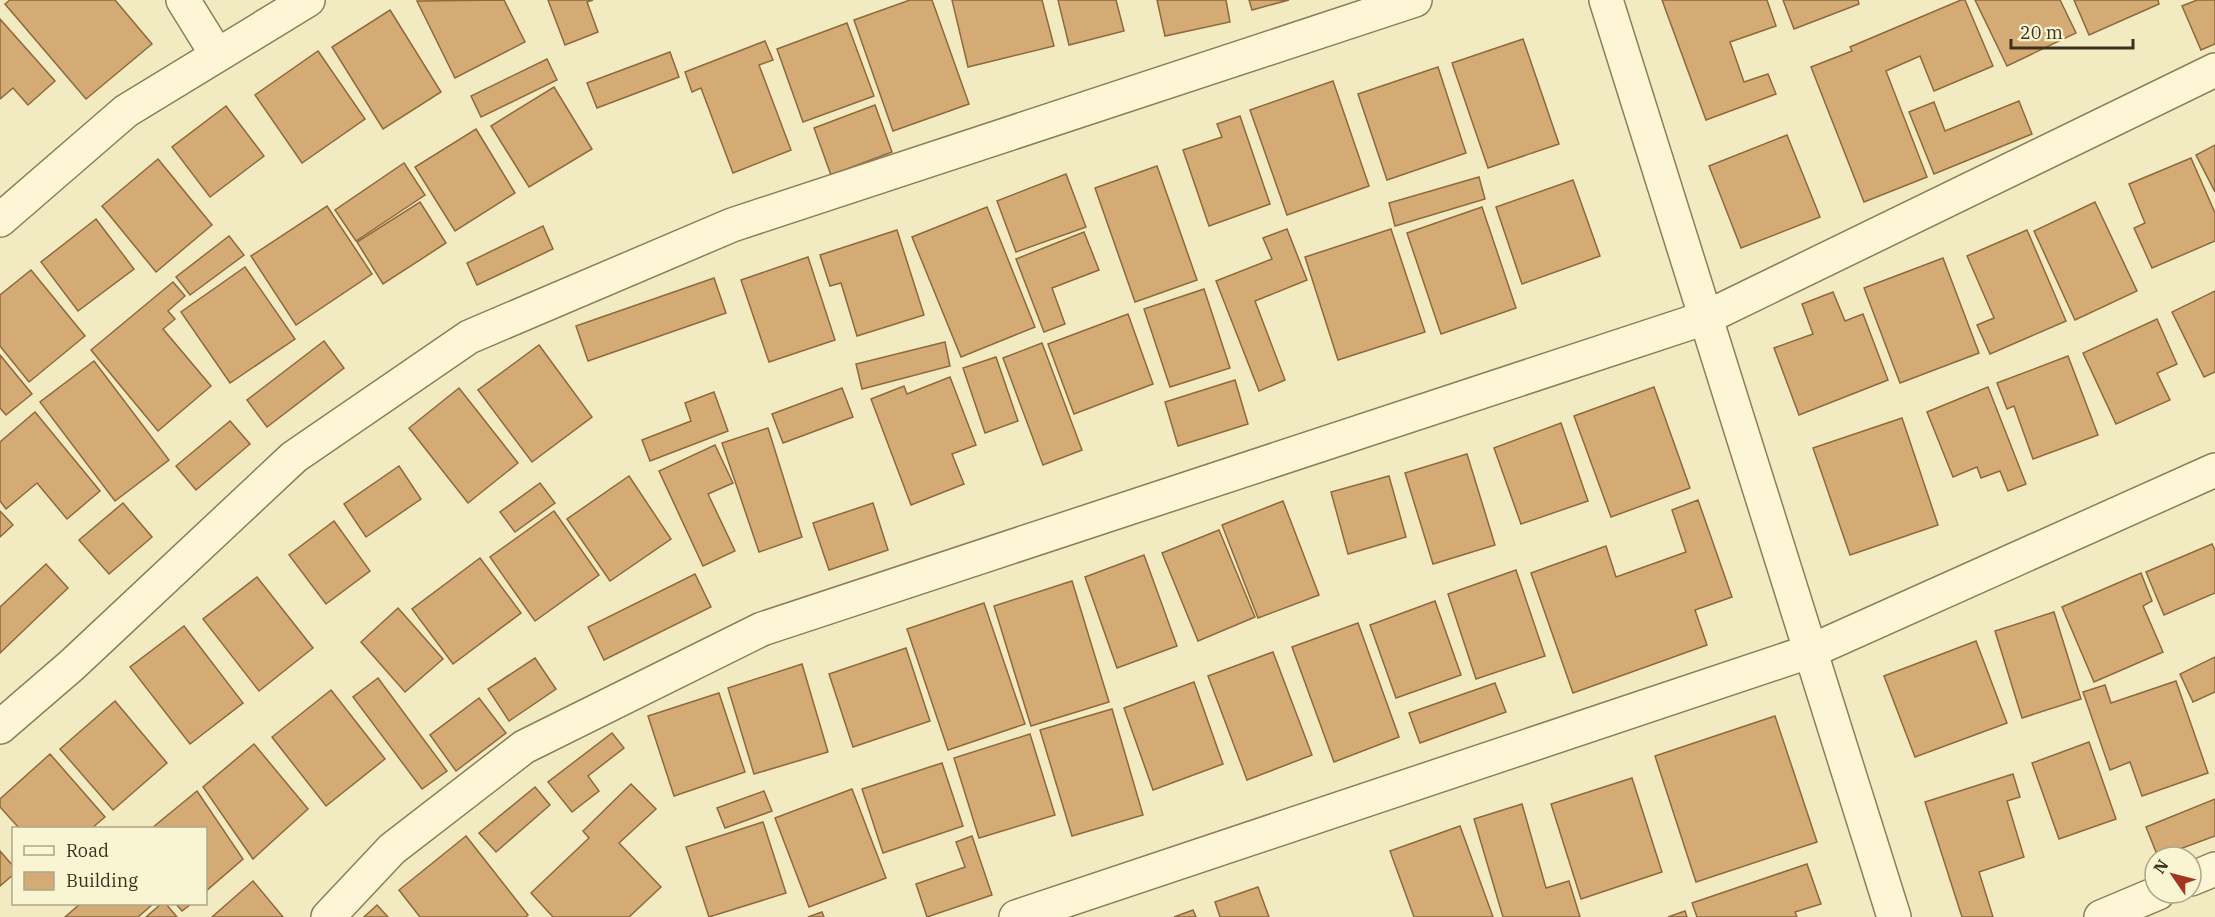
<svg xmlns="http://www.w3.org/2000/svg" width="2215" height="917" font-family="'IBM Plex Serif',serif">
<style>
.building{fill:#d4ab74;stroke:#8f693b;stroke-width:1.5}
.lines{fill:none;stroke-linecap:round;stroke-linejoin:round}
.minor-casing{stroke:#8e7d57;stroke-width:36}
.minor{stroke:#fcf6d6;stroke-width:33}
</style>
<rect width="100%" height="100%" fill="#f2ebc2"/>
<g class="building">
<polygon points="10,0 115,0 152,44 86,99 5,4"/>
<polygon points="504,0 525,42 455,78 417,1"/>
<polygon points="548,0 593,0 587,2 598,32 565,45"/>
<polygon points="910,0 932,0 969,104 893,131 854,20"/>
<polygon points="952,0 1042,0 1054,46 968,67"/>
<polygon points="1058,0 1116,0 1124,31 1069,45"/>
<polygon points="1157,0 1226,0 1230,22 1165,36"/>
<polygon points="1249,0 1289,0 1252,10"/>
<polygon points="1662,0 1767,0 1776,26 1730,42 1744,82 1768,74 1776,94 1706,120"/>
<polygon points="1783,0 1858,0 1859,4 1794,29"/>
<polygon points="1961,0 1965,0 1993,66 1934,91 1920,56 1886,71 1927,177 1864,202 1811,67 1852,51 1850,47"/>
<polygon points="1975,0 2060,0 2076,33 2007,66"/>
<polygon points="2074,0 2158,0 2159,4 2089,35"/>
<polygon points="2197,0 2215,0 2215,44 2201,50 2182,6"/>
<polygon points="390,10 441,92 383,129 332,47"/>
<polygon points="0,19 55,81 28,105 13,88 0,99"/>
<polygon points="847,23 874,96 803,122 777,49"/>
<polygon points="1523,39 1559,144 1488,168 1452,63"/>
<polygon points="765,41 773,60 759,65 791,150 733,173 701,88 692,92 685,72"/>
<polygon points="318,51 365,119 302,163 255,95"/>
<polygon points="670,52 679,77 597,108 587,83"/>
<polygon points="547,59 557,80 481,117 471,96"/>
<polygon points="1438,67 1466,153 1387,180 1358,94"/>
<polygon points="1333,81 1369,186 1287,215 1250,110"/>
<polygon points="554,87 592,149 529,187 491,126"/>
<polygon points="2019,101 2032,134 1934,174 1909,112 1934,102 1945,131"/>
<polygon points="875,105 892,152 831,175 814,128"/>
<polygon points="226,106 264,156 210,197 172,147"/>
<polygon points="1240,116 1270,204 1209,226 1183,150 1222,137 1217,124"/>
<polygon points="476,129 515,193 455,231 415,167"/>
<polygon points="1787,135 1820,217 1741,248 1709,166"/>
<polygon points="2215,145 2215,192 2196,155"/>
<polygon points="2191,158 2215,213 2215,241 2152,268 2134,228 2145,223 2129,184"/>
<polygon points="158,159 212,225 156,272 102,206"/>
<polygon points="404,163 425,195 356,241 335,210"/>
<polygon points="1157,166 1197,280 1135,302 1095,188"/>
<polygon points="1066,174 1086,227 1016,252 997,201"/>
<polygon points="1479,177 1485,199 1395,226 1389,203"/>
<polygon points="1573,180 1600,256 1522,284 1496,207"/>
<polygon points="420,202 446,243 383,284 357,242"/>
<polygon points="2095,202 2137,291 2075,320 2034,231"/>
<polygon points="327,206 372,274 296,325 251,256"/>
<polygon points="987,207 1035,327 961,357 912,237"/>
<polygon points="1482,207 1516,308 1441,334 1407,233"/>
<polygon points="96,219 134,269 78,311 41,262"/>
<polygon points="543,226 553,249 477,285 467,263"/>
<polygon points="1287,229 1307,280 1255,301 1285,380 1259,391 1216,281 1272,259 1263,238"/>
<polygon points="1391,229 1425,332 1338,360 1305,257"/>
<polygon points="897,230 924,315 857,336 841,283 830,286 820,255"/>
<polygon points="2027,230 2066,321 1990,354 1977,325 1994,318 1967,256"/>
<polygon points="1084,232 1099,270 1052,288 1065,324 1044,332 1016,259"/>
<polygon points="229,236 244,255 190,295 176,277"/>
<polygon points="808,257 835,340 769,362 741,280"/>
<polygon points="1943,258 1979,353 1900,383 1864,288"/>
<polygon points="245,267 295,339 230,383 181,312"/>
<polygon points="31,270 85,336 29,382 0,346 0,295"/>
<polygon points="714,278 726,313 588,361 576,326"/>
<polygon points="173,282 185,296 168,311 175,319 163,329 211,386 158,431 91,350"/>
<polygon points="1204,289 1230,368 1170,387 1144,309"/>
<polygon points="2215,291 2215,372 2204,377 2172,312"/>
<polygon points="1833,292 1845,321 1863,314 1888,380 1799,415 1774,348 1813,334 1802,304"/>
<polygon points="1128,314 1153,384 1074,414 1048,344"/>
<polygon points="2157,319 2177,364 2157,373 2170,400 2116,424 2083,353"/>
<polygon points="324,341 344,368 267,427 247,400"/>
<polygon points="945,342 950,366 862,389 856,364"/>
<polygon points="1042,343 1082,450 1043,465 1003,358"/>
<polygon points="539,345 592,417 532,462 478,390"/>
<polygon points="0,355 32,394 6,415 0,408"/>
<polygon points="2068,356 2098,435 2033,459 2014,406 2007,409 1997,383"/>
<polygon points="996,357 1018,421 985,433 963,368"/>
<polygon points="94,361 169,460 115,501 40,402"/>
<polygon points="950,377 976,445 952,454 964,484 911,505 871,399 904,386 907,394"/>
<polygon points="1235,380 1248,424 1178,446 1165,402"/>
<polygon points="1654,387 1690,488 1611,517 1574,416"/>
<polygon points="1988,387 2026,484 2008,491 2000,471 1981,478 1977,467 1953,477 1927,412"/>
<polygon points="459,388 518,463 468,503 409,428"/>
<polygon points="842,388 853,417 783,443 772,414"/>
<polygon points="714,392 728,431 650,461 642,440 691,421 685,403"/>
<polygon points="35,412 100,491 67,519 37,483 6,509 0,501 0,442"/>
<polygon points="1902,418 1938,525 1850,555 1813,448"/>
<polygon points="230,421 250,444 196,490 176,466"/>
<polygon points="1561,423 1588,501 1521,524 1494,448"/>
<polygon points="768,428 802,537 759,552 722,443"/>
<polygon points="715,445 733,483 708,494 735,551 703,566 659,471"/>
<polygon points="1467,454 1495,545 1433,564 1405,473"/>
<polygon points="399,466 421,499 366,537 344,504"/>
<polygon points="629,476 671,539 610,581 567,519"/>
<polygon points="1389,476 1406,537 1348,554 1331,492"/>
<polygon points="540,483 555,503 515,532 500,512"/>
<polygon points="1698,500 1732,597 1695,610 1707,645 1573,693 1531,573 1606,546 1616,577 1686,552 1672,510"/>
<polygon points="1283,501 1319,595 1258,618 1222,525"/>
<polygon points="123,503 152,537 109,574 79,540"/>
<polygon points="873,503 888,550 829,570 813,523"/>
<polygon points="0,511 13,525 0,537"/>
<polygon points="554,511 599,575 535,621 490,557"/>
<polygon points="334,521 370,571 326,604 289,555"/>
<polygon points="1219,530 1255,617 1198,641 1162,553"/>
<polygon points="2212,544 2215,550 2215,593 2164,615 2146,572"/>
<polygon points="1144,555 1177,646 1117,668 1085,577"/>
<polygon points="480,558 521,613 453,664 412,609"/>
<polygon points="46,564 68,588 0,653 0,607"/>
<polygon points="1516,570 1545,656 1476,679 1448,594"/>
<polygon points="2141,573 2152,601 2143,606 2163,652 2094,682 2062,607"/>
<polygon points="695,574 711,607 604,660 588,627"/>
<polygon points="257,577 313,648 259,691 203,619"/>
<polygon points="1072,581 1109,702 1031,726 994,606"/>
<polygon points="1435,601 1461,675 1396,698 1370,625"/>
<polygon points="984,603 1025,724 948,750 907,629"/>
<polygon points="398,608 443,659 405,692 361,642"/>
<polygon points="2054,612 2081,699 2022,718 1995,631"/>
<polygon points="1358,623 1399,737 1334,762 1292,647"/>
<polygon points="184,626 243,703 190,744 130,667"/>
<polygon points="1976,641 2007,723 1915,757 1884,676"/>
<polygon points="906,648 930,721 853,747 829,674"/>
<polygon points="1273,652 1312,755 1247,780 1208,676"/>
<polygon points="2215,657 2215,692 2193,702 2180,674"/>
<polygon points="535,658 556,689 509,721 488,689"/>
<polygon points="802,664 828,752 754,774 728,688"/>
<polygon points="378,678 447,771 422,789 353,697"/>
<polygon points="2176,681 2208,773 2142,796 2130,762 2110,770 2083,692 2105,685 2111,703"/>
<polygon points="1194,682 1223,764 1153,790 1124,708"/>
<polygon points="1495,683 1506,712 1420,743 1409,713"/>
<polygon points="331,690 385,759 326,806 272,737"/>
<polygon points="719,693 745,772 674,796 648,716"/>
<polygon points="479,698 506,733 456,771 430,735"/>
<polygon points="115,701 167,763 113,810 60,749"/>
<polygon points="1112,709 1143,815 1072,836 1040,730"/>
<polygon points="1775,716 1817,842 1696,882 1655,756"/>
<polygon points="612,733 624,748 588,776 599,791 572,812 548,782"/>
<polygon points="1030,734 1055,815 979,838 954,758"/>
<polygon points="2089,742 2116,819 2059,839 2032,763"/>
<polygon points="254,744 308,809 253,859 203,787"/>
<polygon points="50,754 105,817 92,828 19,828 0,807 0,799"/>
<polygon points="942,763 963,826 883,853 862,789"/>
<polygon points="2013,774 2020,797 2007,801 2024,857 1979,872 1993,917 1962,917 1925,802"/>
<polygon points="1632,778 1662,872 1581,899 1551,804"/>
<polygon points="631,784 656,809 619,843 661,887 629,917 553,917 531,893 589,838 583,831"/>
<polygon points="535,787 550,805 496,852 479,833"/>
<polygon points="852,789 886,878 809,907 775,818"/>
<polygon points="197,791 243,859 206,891 206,828 152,828"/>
<polygon points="764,791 772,811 725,828 717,808"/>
<polygon points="2215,799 2215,836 2158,857 2146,827"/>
<polygon points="1522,804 1546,888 1569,881 1580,917 1503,917 1474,819"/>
<polygon points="763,822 786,893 709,917 686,847"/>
<polygon points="1460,826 1493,917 1414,917 1390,851"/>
<polygon points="466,836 528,915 526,917 420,917 399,890"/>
<polygon points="972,836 992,895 927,917 916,884 965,867 956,842"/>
<polygon points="0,851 14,867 14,874 0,886"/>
<polygon points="1807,864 1821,904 1795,912 1797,917 1697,917 1692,903"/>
<polygon points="253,881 283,917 212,917"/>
<polygon points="1258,887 1269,917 1220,917 1215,902"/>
<polygon points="80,904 153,904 138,917 65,917"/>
<polygon points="161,904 166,904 177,917 146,917"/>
<polygon points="176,904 191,904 182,911"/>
<polygon points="377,905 388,917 364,917"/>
<polygon points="1193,910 1196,917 1174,917"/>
<polygon points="1685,911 1687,917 1668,917"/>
<polygon points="822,912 824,917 808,917"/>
</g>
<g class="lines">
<g class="minor-casing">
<g id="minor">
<polyline points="183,0 217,55"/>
<polyline points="1606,0 1894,917"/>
<polyline points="0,220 126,111 308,0"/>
<polyline points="0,727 72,665 294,457 469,337 732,225 1415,0"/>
<polyline points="2191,879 2215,869"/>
<polyline points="328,917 392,849 524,747 762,629 1705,318 2215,70"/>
<polyline points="1016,917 1811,651 2215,470"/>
<polyline points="2101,917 2158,893"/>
</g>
</g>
<use href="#minor" class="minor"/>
</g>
<rect x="12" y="827" width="195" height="78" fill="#f9f4d2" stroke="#ada68a" stroke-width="1.5"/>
<rect x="24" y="846" width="30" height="9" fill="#fcf6d6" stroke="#ada68a" stroke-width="1.5"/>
<text x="66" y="857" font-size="18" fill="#3c311d">Road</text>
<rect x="24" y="872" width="30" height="18" fill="#d4ab74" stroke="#ada68a" stroke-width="1.5"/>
<text x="66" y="887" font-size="18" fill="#3c311d">Building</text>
<g transform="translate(2173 875) rotate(305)"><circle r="28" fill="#f9f4d2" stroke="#ada68a" stroke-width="1.5"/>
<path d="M0-4.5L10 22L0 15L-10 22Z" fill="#a33521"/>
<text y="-9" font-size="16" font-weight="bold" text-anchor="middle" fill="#3c311d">N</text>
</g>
<path d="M2011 39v9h122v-9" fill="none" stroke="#3c311d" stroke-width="3"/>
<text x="2020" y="39" font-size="18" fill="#3c311d" stroke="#f9f4d2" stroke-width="4.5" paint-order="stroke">20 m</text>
</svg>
